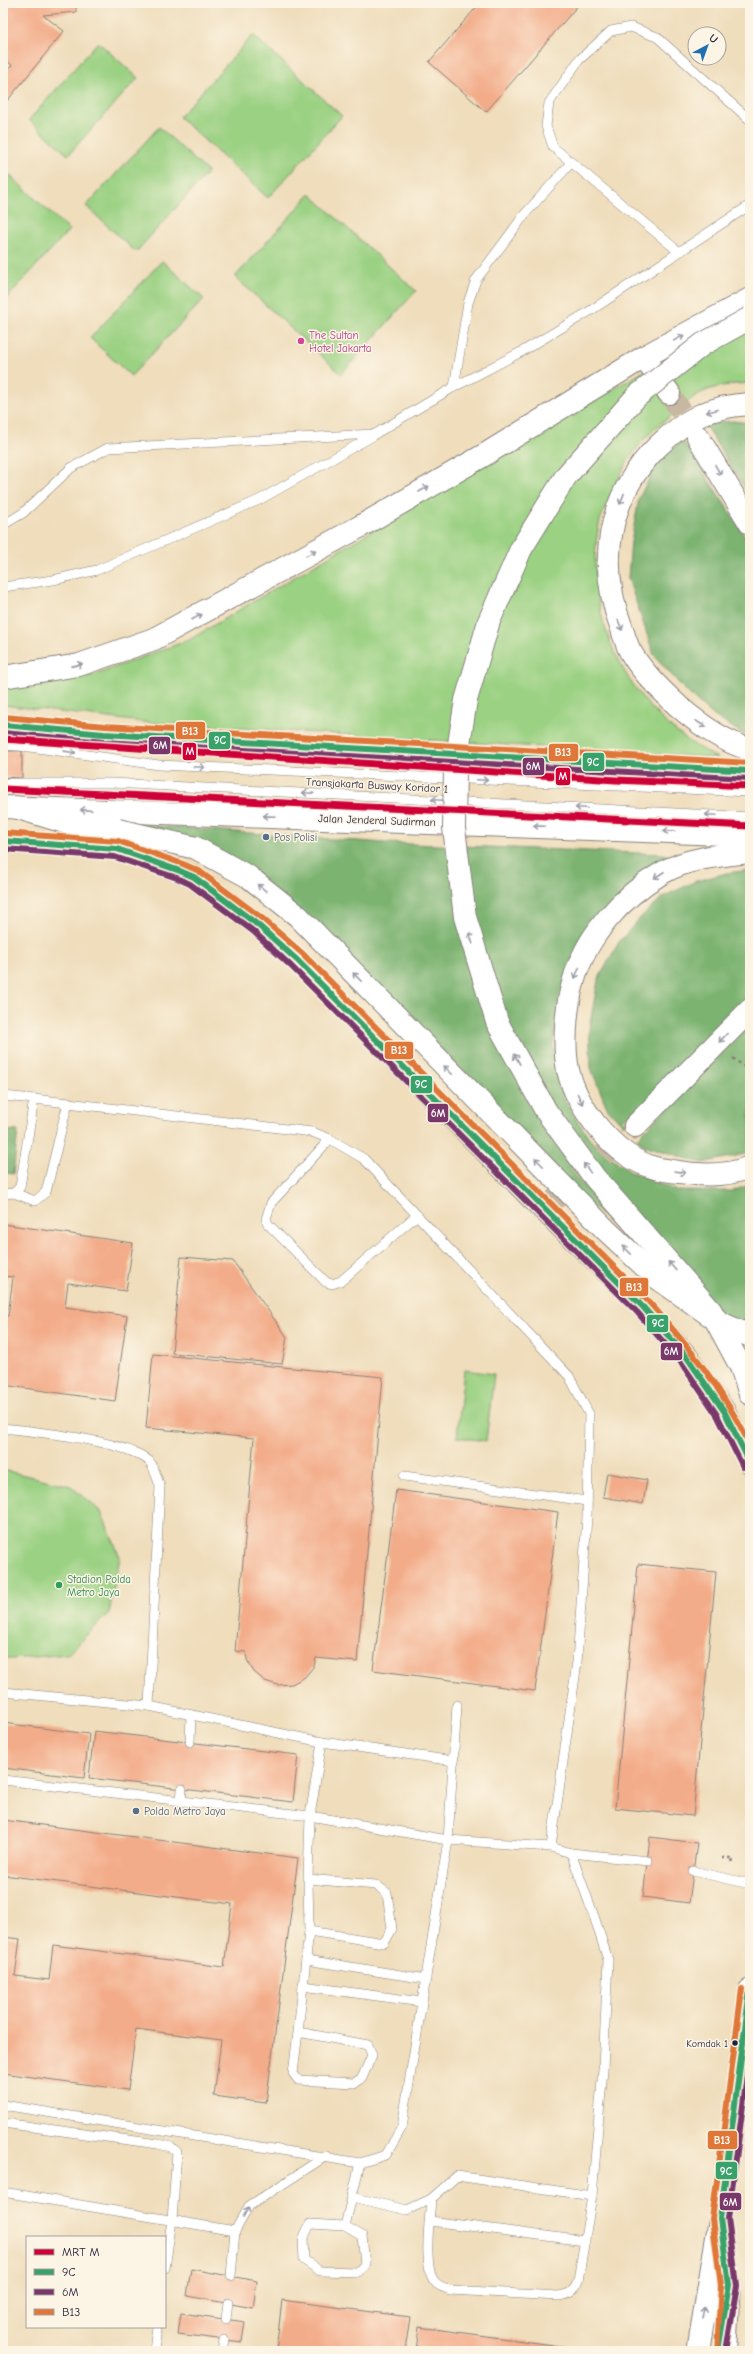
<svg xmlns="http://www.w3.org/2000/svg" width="753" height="2354" font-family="'Comic Neue',sans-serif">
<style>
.green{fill:#9bd183;stroke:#5e7a5f}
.forest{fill:#7cb371;stroke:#4f6a56}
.building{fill:#f3ac89}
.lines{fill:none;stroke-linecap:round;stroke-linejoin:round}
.highway-tunnel{stroke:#c6b8a1;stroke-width:22;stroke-dasharray:22 11;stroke-linecap:butt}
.lane-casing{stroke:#88807b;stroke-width:10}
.primary-casing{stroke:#88807b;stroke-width:24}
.highway-casing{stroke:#88807b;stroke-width:24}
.path{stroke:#88807b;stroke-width:2.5;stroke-dasharray:3 3;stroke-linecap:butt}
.lane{stroke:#fff;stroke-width:9}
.primary{stroke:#fff;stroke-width:22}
.highway{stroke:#fff;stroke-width:22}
.highway-bridge-casing{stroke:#88807b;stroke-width:24;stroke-linecap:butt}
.highway-bridge{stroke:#fff;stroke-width:22}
.bus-1-casing{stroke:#fcf5e5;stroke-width:9}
.bus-2-casing{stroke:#fcf5e5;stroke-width:9}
.bus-3-casing{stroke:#fcf5e5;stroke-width:9}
.bus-1{stroke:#39a26b;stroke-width:6}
.bus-2{stroke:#79376a;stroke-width:6}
.bus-3{stroke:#de7738;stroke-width:6}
.metro-1-casing{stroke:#fcf5e5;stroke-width:10}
.metro-1{stroke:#ce0037;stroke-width:7}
.oneway{stroke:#9c9ca7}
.hotel-dot{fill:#d1479c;stroke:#fcf5e5;stroke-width:1.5}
.service-dot{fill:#5c6f8a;stroke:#fcf5e5;stroke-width:1.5}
.leisure-dot{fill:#2e9e5b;stroke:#fcf5e5;stroke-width:1.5}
.bus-dot{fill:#22223b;stroke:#fcf5e5;stroke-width:1.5}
.labels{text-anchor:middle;stroke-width:3;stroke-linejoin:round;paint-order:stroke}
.bus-label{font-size:10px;fill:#22223b;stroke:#fcf5e5;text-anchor:end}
.hotel-label{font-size:11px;fill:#b23c85;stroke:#fcf5e5;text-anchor:start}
.street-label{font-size:11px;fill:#22223b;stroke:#fcf5e5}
.service-label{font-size:11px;fill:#4e5e75;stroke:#fcf5e5;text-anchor:start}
.leisure-label{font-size:11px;fill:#27864d;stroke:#fcf5e5;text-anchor:start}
.line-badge{stroke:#fcf5e5;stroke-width:1.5}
.badge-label{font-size:11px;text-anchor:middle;font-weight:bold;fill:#fff}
</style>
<rect width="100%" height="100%" fill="#fcf5e5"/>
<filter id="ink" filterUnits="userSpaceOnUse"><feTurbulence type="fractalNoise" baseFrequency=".025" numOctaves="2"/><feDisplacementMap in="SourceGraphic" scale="8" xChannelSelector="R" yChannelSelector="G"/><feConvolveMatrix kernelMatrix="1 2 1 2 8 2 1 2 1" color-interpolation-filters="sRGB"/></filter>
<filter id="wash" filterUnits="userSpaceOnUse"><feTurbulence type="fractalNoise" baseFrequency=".012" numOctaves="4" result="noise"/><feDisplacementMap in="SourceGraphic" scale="16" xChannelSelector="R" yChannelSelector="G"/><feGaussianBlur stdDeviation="0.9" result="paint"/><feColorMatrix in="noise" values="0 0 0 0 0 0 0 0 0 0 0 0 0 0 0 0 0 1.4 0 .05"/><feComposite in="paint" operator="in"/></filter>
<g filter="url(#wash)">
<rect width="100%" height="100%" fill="#efddbb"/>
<g class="green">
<polygon points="253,35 342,116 268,198 179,117"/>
<polygon points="98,42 138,78 68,155 29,120"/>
<polygon points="159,127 208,172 136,252 86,206"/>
<polygon points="3,169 69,230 3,302"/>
<polygon points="310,194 416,291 341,374 235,277"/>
<polygon points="162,261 204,299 131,376 90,338"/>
<path d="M750,310V383C733,384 712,386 697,395C690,399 679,410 671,416C642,437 627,458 613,491C609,502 601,514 599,525C580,619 632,717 718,758L142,722L3,705V685L94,675L189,640L478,467Z"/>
<polygon points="464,1370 494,1374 486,1441 457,1437"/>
<polygon points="3,1470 71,1486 101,1512 120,1557 109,1613 68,1654 11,1659 3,1657"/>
</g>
<g class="forest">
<polygon points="733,421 750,423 750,496 706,427 717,422"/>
<polygon points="682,439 750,543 750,738 714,716 685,690 654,655 628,578 631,542 639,498 656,465"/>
<polygon points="50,818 385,843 664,854 669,856 560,993 553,1047 563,1096 576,1119 593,1143 629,1171 678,1191 731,1191 750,1185 750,1336 682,1295 298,916 196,848"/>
<polygon points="750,870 750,997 623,1125 607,1108 591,1068 589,1029 598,980 619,942 642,916 663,897 696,881 727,873"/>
<polygon points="750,1025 750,1153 702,1163 643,1145 637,1138"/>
<polygon points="3,1130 18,1131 13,1174 3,1172"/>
</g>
<g id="blocks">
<g class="building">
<polygon points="3,3 76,3 76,12 43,15 64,31 3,106 3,76 12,65 3,58"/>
<polygon points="480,3 580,3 486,112 429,62"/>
<polygon points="3,751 22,751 22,778 3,777"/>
<polygon points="3,1224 133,1243 126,1291 68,1283 65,1307 127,1316 115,1401 3,1385 3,1315 8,1316 13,1277 3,1276"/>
<polygon points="181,1257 233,1261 287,1337 282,1364 172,1353"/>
<polygon points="153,1354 383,1377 357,1662 316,1658 314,1666 305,1677 292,1684 278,1685 265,1681 254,1672 247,1660 246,1652 235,1651 254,1438 146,1428"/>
<polygon points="607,1473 647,1480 643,1504 603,1497"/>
<polygon points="396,1490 558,1512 535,1691 373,1670"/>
<polygon points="638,1564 716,1572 693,1816 615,1808"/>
<polygon points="3,1723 89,1734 84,1778 3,1768"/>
<polygon points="94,1731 298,1755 293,1802 89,1778"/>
<polygon points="3,1820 298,1858 266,2103 214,2096 221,2040 136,2029 128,2090 3,2073 3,1937 20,1939 15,1976 49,1980 53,1945 224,1967 232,1904 3,1875"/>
<polygon points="650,1837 697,1843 689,1903 643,1897"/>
<polygon points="191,2269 257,2281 253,2308 187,2296"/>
<polygon points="282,2300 410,2317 405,2351 276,2351"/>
<polygon points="181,2313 245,2322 242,2342 178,2334"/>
<polygon points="419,2327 590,2350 590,2351 416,2351"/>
</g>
</g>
</g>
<g filter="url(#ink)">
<use href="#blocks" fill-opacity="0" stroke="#88807b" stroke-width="1"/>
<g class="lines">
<g class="highway-tunnel">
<polyline points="669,393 698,437"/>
<polyline points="554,1200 635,1126"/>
</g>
<g class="lane-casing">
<g id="lane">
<polyline points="678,251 553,147 546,126 549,103 579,60 611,31 631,27 657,37 750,120"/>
<polyline points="454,387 468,303 476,280 525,214 570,164"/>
<polyline points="3,525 23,513 71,468 108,448 375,434 454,387 521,352 590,311 750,205"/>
<polyline points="3,587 53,580 97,570 259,500 373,436"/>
<polyline points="3,745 30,747 159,765 750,792"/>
<polyline points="3,783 112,783 750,817"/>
<polyline points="3,1096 34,1099 20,1187 14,1193 3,1194"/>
<polyline points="34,1099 312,1132 330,1139 364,1159 569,1376 589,1414 587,1517 577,1662 551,1847"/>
<polyline points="330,1139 271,1203 266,1219 268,1224 326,1282 332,1284 341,1281 417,1215"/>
<polyline points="14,1193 35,1201 46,1192 68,1102"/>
<path d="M3,1428C35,1432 126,1440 149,1461C154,1466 157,1479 160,1486L149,1706"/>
<polyline points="404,1476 587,1501"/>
<polyline points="3,1692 149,1706 322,1742 454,1761"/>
<polyline points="457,1705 448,1840 551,1847 571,1853 648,1861"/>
<polyline points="190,1742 191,1715"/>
<polyline points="3,1780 310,1816 308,1879 376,1885 387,1893 392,1929 384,1943 309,1931 308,1879"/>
<polyline points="181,1802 182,1789"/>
<polyline points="693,1871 750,1884"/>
<polyline points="306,1960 426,1979"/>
<polyline points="303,1986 422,2002"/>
<polyline points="298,2032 293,2073 298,2080 354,2083 362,2078 372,2055 368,2045 298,2032 309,1931"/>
<polyline points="3,2105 360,2163 386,2155 402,2127 448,1840 310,1816 322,1742"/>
<polyline points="3,2123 158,2144 171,2147 177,2152 172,2220 165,2268"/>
<polyline points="3,2192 235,2231"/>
<polyline points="352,2197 407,2210 431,2199 457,2176 592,2196 603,2069 608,1960 595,1919 571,1853"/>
<path d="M431,2199C430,2217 422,2271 436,2283C440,2287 446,2288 450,2290L559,2296C570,2294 574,2292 578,2281L592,2196"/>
<polyline points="430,2221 585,2241"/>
<polygon points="310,2224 345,2226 362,2236 365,2264 358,2272 320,2271 304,2260 303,2239"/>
<polyline points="345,2226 360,2163"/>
<polyline points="231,2276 235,2231 249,2206 326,2156"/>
<polyline points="226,2319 228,2303"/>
<polyline points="154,2351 157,2327"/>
<polyline points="222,2351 224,2340"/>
</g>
</g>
<g class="primary-casing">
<g id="primary">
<polyline points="3,725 104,734 750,771"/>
<polyline points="3,807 750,835"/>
</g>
</g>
<g class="highway-casing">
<g id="highway">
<polyline points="648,363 669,393"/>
<path d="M750,404C709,406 686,419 657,447C607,497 597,564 622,629C624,636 627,645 630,651C642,672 661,690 678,706C699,724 723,742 750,749"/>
<polyline points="698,437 750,523"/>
<polyline points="3,677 79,665 154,639 361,526 486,454 644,357 750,299"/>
<polyline points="15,807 71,824 118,830"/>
<polyline points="3,841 117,849 180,871 194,877 258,925 297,960 531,1197 643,1307 686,1356 724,1411 750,1463"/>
<path d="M750,852C721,855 688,858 662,873C622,896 585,937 573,983C566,1007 563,1045 568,1070C577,1109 615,1157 655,1168C663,1170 671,1171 679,1172C703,1176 728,1176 750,1167"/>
<polyline points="635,1126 750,1010"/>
<polyline points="741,1367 750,1394"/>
<polyline points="723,2241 729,2285 725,2351"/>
<polyline points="698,2351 720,2219 750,1990"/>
</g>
</g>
<g class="path">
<polyline points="733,1058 750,1071"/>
<polyline points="722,1858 733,1858 732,1863"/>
</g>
<use href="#lane" class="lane"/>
<use href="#primary" class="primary"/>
<use href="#highway" class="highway"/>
<g class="highway-bridge-casing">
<g id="highway-bridge">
<polyline points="118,830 196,848 249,877 298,916 606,1230 656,1277 721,1323 750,1336"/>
<polyline points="741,1367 711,1311 595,1178 546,1111 497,1022 465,917 454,828 455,769 466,700 489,621 521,549 566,476 637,396 703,344 750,318"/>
</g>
</g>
<use href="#highway-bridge" class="highway-bridge"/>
<g class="bus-1-casing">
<g id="bus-1">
<polyline points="3,725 104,734 750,771"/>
<polyline points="3,841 117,849 180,871 194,877 258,925 297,960 643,1307 686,1356 724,1411 750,1463"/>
<polyline points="718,2351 729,2285 720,2219 750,1990"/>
</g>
</g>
<g class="bus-2-casing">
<g id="bus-2">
<polyline points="3,733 104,742 750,779"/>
<polyline points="3,849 115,857 177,878 190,884 253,931 291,966 637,1312 680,1361 717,1415 743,1467"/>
<polyline points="726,2351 737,2286 728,2219 750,2052"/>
</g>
</g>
<g class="bus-3-casing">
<g id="bus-3">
<polyline points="4,717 105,726 750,763"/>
<path d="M4,833L118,841L183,864L199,871L263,919L303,954L649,1302C691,1349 722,1388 750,1445"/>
<polyline points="717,2351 721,2285 712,2219 742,1989"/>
</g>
</g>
<use href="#bus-1" class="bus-1"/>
<use href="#bus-2" class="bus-2"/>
<use href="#bus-3" class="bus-3"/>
<g class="metro-1-casing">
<g id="metro-1">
<polyline points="3,739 616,780 750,786"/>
<polyline points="3,789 750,826"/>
</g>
</g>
<use href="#metro-1" class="metro-1"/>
</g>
<defs><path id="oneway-shaft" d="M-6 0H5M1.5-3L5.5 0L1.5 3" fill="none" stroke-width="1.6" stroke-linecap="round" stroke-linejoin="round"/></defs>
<g class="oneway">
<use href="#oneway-shaft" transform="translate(679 338) rotate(-28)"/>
<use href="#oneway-shaft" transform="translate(712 411) rotate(165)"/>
<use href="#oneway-shaft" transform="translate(718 470) rotate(59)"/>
<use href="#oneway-shaft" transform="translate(424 489) rotate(-30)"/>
<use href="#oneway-shaft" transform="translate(622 499) rotate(111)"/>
<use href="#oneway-shaft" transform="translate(311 553) rotate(-29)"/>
<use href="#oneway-shaft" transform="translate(197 617) rotate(-28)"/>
<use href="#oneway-shaft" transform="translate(620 625) rotate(69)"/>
<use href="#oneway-shaft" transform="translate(77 665) rotate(-13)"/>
<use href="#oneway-shaft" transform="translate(701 724) rotate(33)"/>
<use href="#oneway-shaft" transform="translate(70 752) rotate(8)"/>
<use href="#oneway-shaft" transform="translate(199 767) rotate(3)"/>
<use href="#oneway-shaft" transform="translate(482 780) rotate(3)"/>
<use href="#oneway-shaft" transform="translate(308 793) rotate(-177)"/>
<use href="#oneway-shaft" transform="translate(437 800) rotate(-177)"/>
<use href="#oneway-shaft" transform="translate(581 808) rotate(-177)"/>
<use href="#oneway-shaft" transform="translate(86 810) rotate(-178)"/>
<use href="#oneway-shaft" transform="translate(711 815) rotate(-177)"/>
<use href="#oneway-shaft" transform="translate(269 816) rotate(-178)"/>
<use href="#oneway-shaft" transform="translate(539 826) rotate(-178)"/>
<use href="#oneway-shaft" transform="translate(669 831) rotate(-178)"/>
<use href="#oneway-shaft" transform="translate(659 875) rotate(147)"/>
<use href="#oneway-shaft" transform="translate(262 888) rotate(-142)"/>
<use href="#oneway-shaft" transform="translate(471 938) rotate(-107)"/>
<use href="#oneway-shaft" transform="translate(577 973) rotate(114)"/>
<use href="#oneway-shaft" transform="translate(357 977) rotate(-134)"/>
<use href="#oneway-shaft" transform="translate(723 1038) rotate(133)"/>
<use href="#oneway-shaft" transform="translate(517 1059) rotate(-119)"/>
<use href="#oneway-shaft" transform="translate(448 1070) rotate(-135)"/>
<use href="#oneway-shaft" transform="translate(580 1099) rotate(65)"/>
<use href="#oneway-shaft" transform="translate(539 1162) rotate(-135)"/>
<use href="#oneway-shaft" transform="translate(587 1168) rotate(-126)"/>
<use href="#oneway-shaft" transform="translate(680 1172) rotate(9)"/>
<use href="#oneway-shaft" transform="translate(627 1250) rotate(-136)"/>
<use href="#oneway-shaft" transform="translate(672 1266) rotate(-131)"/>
<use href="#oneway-shaft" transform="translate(246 2212) rotate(-61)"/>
<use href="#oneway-shaft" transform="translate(704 2313) rotate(-80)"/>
</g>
</g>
<circle class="hotel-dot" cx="301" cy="341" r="4"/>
<g class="service-dot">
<circle cx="266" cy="837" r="4"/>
<circle cx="136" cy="1811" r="4"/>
</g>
<circle class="leisure-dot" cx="59" cy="1585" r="4"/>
<circle class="bus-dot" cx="735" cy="2043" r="3.5"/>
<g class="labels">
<g class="bus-label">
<text x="728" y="2047">Komdak 1</text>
</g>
<g class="hotel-label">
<text x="309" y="339">The Sultan<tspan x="309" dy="13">Hotel Jakarta</tspan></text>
</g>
<g class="street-label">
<text transform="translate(377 785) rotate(3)" y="4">Transjakarta Busway Koridor 1</text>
<text transform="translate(377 820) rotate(2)" y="4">Jalan Jenderal Sudirman</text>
</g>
<g class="service-label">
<text x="274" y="841">Pos Polisi</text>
<text x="144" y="1815">Polda Metro Jaya</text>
</g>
<g class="leisure-label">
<text x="67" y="1583">Stadion Polda<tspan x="67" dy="13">Metro Jaya</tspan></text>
</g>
</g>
<g class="line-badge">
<rect x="175" y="721" width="31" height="19" rx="4" fill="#de7738"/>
<rect x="208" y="731" width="23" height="19" rx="4" fill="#39a26b"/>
<rect x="148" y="736" width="23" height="19" rx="4" fill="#79376a"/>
<rect x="182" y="742" width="15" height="19" rx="4" fill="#ce0037"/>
<rect x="548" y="743" width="31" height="19" rx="4" fill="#de7738"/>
<rect x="582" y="752" width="23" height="20" rx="4" fill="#39a26b"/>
<rect x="522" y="757" width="23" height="19" rx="4" fill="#79376a"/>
<rect x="555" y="767" width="16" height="19" rx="4" fill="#ce0037"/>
<rect x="384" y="1041" width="30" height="19" rx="4" fill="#de7738"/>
<rect x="410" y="1075" width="23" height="19" rx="4" fill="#39a26b"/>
<rect x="427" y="1103" width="22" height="20" rx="4" fill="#79376a"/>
<rect x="619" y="1277" width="30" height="20" rx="4" fill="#de7738"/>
<rect x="646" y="1314" width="23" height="19" rx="4" fill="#39a26b"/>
<rect x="660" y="1342" width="23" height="19" rx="4" fill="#79376a"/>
<rect x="707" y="2130" width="31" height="20" rx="4" fill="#de7738"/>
<rect x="715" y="2161" width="23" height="19" rx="4" fill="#39a26b"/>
<rect x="719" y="2192" width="23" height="19" rx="4" fill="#79376a"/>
</g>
<g class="badge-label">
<text x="190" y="735">B13</text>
<text x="220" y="744">9C</text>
<text x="160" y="749">6M</text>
<text x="190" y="755">M</text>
<text x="563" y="756">B13</text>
<text x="593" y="766">9C</text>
<text x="533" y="770">6M</text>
<text x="563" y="780">M</text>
<text x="399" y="1054">B13</text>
<text x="421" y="1088">9C</text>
<text x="438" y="1117">6M</text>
<text x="634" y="1291">B13</text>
<text x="658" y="1327">9C</text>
<text x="671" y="1355">6M</text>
<text x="722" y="2144">B13</text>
<text x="726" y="2175">9C</text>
<text x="730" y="2206">6M</text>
</g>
<rect width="753" height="2354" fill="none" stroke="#fcf5e5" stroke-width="16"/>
<rect x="26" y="2236" width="140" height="92" fill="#fcf5e5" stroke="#a5a1a1"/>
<rect x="34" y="2249" width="20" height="6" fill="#ce0037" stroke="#a5a1a1"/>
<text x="62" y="2256" font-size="12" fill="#22223b">MRT M</text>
<rect x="34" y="2269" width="20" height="6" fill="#39a26b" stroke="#a5a1a1"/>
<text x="62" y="2276" font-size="12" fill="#22223b">9C</text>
<rect x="34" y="2289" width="20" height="6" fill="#79376a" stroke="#a5a1a1"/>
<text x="62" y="2296" font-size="12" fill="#22223b">6M</text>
<rect x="34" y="2309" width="20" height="6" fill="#de7738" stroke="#a5a1a1"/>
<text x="62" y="2316" font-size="12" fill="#22223b">B13</text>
<g transform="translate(707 46) rotate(41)"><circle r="19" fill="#fcf5e5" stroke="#a5a1a1"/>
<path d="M0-3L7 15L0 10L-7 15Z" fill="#1f6fb2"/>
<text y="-6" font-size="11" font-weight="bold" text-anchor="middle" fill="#22223b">U</text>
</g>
</svg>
